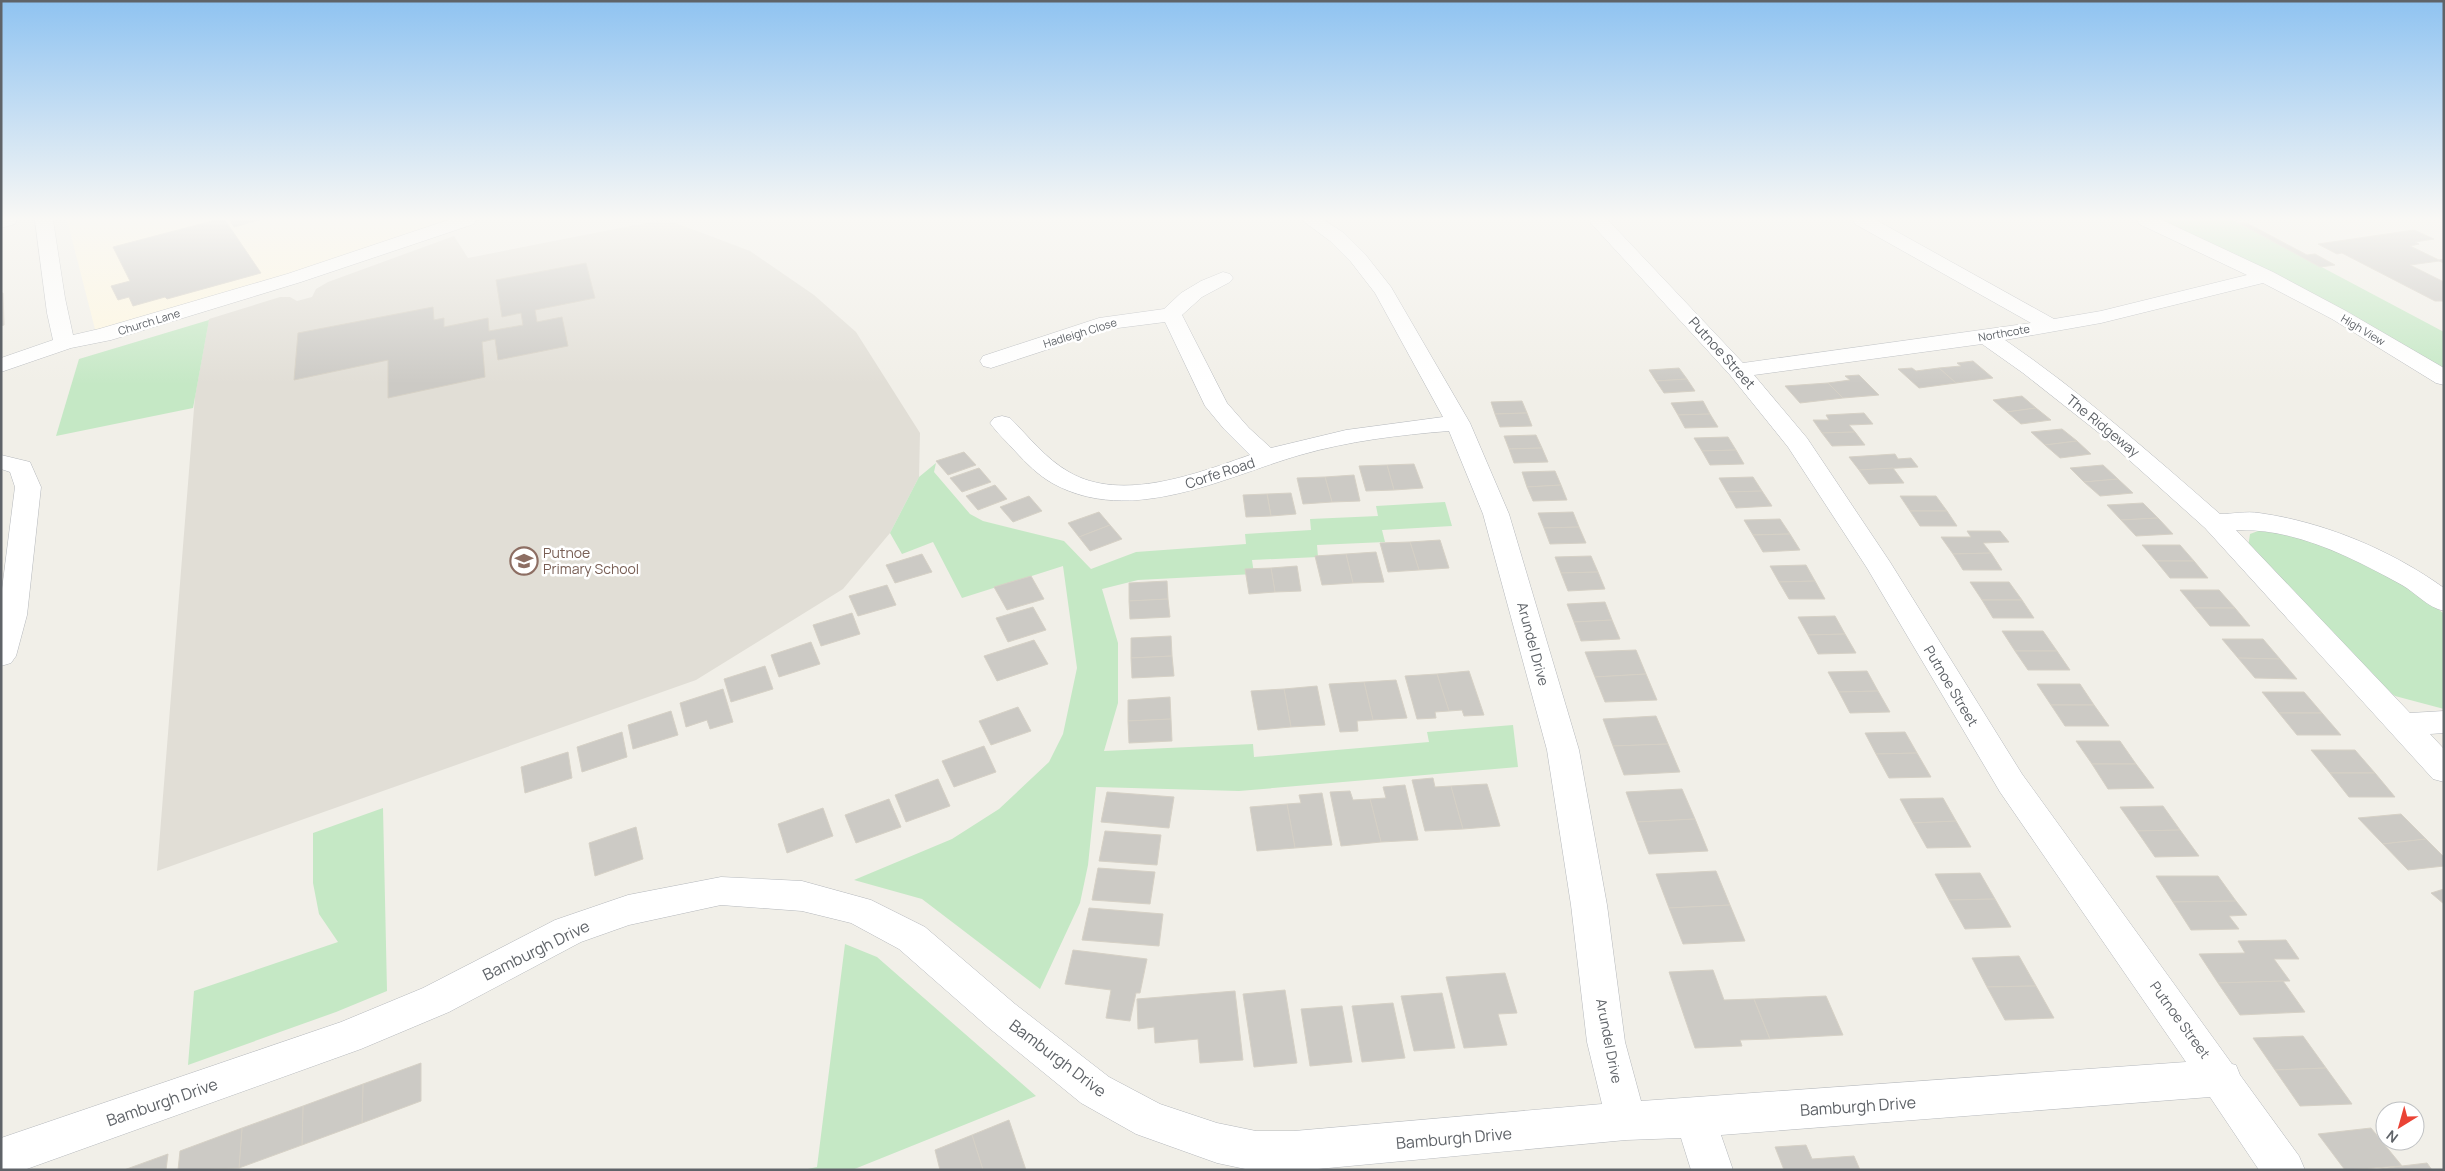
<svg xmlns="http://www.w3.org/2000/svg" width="2445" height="1171" font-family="Manrope,sans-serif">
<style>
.commercial{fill:#fef7e0}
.education{fill:#e1ded6}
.green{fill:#c5e8c5}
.building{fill:#cccac5;stroke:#d6d1c6}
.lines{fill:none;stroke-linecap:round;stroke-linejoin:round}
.minor-casing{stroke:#b5b8bc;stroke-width:1}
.minor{fill:#fff;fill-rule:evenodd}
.labels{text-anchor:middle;stroke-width:5;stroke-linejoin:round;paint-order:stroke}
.far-street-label{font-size:11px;fill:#5f6368;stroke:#fff}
.street-label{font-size:14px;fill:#5f6368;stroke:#fff}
.education-label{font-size:14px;fill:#785e54;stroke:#fff;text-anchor:start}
.near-street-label{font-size:16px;fill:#5f6368;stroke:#fff}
</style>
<rect width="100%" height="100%" fill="#f1efe8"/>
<polygon class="commercial" points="67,220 454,220 373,248 96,333"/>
<polygon class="education" points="661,220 668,220 750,251 814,295 856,332 920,433 919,477 890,533 843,589 696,680 157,871 195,396 209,319 280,297 290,297 297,301 312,297 316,289 328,282 454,236 468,258"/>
<g class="green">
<polygon points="2158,220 2233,220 2444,332 2444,371"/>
<polygon points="209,320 193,408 56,436 79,359"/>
<polygon points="936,463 934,472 970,514 983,521 1064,541 1091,569 1136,552 1246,544 1245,534 1311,530 1310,519 1378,516 1376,506 1445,502 1452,526 1382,530 1385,542 1317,545 1318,557 1252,560 1254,574 1138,580 1102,589 1118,643 1118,703 1104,751 1253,744 1254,757 1429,742 1427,732 1513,725 1518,767 1239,791 1096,787 1088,865 1080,903 1040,989 922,899 854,880 952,839 999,809 1049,762 1063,734 1077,668 1063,566 962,598 933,542 902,554 890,533 919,477"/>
<polygon points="2266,528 2309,537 2399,578 2443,613 2444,709 2395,696 2366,675 2248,547 2250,534"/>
<polygon points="383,808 387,991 336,1012 188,1065 194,991 338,942 319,914 313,883 313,833"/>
<polygon points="845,944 877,957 1036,1096 852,1170 803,1170 817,1167"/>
</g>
<g class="building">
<polygon points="216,220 225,220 261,273 167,299 165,297 133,306 129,297 118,300 111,286 130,281 113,247"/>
<polygon points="230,220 259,220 234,227"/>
<polygon points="2245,222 2307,255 2315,254 2335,265 2320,267 2239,223"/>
<polygon points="2414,230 2434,239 2415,242 2419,244 2410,246 2439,260 2444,259 2444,263 2439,261 2410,265 2444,282 2444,301 2435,301 2342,253 2337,254 2318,244"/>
<polygon points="586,263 595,298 535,310 537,322 562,317 568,346 498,360 495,339 482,342 485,377 388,398 388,360 294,380 298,333 433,307 434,320 444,318 444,327 488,318 489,331 523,325 521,313 502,317 496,280"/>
<polygon points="1,293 3,293 4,325 1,326"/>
<polygon points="1973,361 1993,378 1956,383 1939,368 1961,366 1957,363"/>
<polygon points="1679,368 1687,379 1656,381 1649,370"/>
<polygon points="1912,368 1916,371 1939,368 1956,383 1919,388 1898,369"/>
<polygon points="1859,375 1879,395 1843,398 1828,383 1850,380 1845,376"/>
<polygon points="1687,379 1695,391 1664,393 1656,381"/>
<polygon points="1828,383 1843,398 1800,403 1785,386"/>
<polygon points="2022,396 2036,408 2007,412 1993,400"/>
<polygon points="1522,401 1527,413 1495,414 1491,402"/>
<polygon points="1703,401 1710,414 1678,415 1671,403"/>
<polygon points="2036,408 2051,420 2021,424 2007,412"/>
<polygon points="1527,413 1532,426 1500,427 1495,414"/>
<polygon points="1864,413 1873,424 1849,425 1855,432 1822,433 1813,420 1829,420 1826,415"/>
<polygon points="1710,414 1718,427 1685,428 1678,415"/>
<polygon points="2062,429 2077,441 2045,445 2031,432"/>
<polygon points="1855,432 1865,445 1832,446 1822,433"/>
<polygon points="1536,435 1542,448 1509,449 1504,436"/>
<polygon points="1728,437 1736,450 1702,451 1694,438"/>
<polygon points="2077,441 2091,454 2060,458 2045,445"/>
<polygon points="1542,448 1548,462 1514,463 1509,449"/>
<polygon points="1736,450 1744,464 1710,465 1702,451"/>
<polygon points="964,452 976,465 948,475 936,461"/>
<polygon points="1895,454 1898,459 1911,458 1918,467 1859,470 1849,457"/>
<polygon points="1414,464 1423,488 1394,490 1387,465"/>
<polygon points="1387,465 1394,490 1366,491 1359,466"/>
<polygon points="2103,465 2118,479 2084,482 2070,468"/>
<polygon points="979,468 991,482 962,492 950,478"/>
<polygon points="1893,468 1904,483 1869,484 1859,470"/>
<polygon points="1555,471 1561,485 1527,487 1522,472"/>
<polygon points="1354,475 1360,501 1332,502 1325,477"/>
<polygon points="1325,477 1332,502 1303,504 1297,478"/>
<polygon points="1753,477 1762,491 1727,492 1719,478"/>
<polygon points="2118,479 2133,493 2100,496 2084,482"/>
<polygon points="995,485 1007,499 978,510 966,496"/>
<polygon points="1561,485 1567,500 1533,501 1527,487"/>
<polygon points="1762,491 1772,506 1736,508 1727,492"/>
<polygon points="1291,493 1296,514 1271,516 1267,494"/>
<polygon points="1267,494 1271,516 1246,517 1243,495"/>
<polygon points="1029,496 1042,511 1013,522 1000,507"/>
<polygon points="1900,496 1936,496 1947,511 1910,511"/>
<polygon points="2143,503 2158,518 2121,520 2107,505"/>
<polygon points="1910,511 1947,511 1957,526 1920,526"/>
<polygon points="1099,512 1110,525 1079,537 1068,523"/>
<polygon points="1573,512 1579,527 1544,528 1538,513"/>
<polygon points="2158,518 2173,534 2136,536 2121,520"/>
<polygon points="1780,519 1790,534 1753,535 1744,520"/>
<polygon points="1110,525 1122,539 1090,551 1079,537"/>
<polygon points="1579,527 1586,543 1550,544 1544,528"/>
<polygon points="1967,531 2000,531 2009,542 1983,543 1991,553 1953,554 1941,537 1971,537"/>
<polygon points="1790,534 1800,550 1763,552 1753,535"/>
<polygon points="1440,540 1449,568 1419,570 1410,542"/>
<polygon points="1410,542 1419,570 1388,572 1380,543"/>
<polygon points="2142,545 2180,545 2194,561 2156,561"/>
<polygon points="1376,552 1384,582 1353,583 1346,554"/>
<polygon points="1991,553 2002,570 1963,570 1953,554"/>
<polygon points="922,554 932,572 895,583 886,565"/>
<polygon points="1346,554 1353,583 1322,585 1315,556"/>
<polygon points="1591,556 1598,572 1561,573 1555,557"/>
<polygon points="2156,561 2194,561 2208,578 2170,578"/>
<polygon points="1806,565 1815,581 1779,582 1770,566"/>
<polygon points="1297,566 1301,591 1275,592 1271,568"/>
<polygon points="1271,568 1275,592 1249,594 1245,569"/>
<polygon points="1598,572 1605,589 1568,591 1561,573"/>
<polygon points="1031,576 1044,599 1007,610 994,587"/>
<polygon points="1167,581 1168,599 1129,601 1129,583"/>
<polygon points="1815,581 1825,599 1789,599 1779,582"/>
<polygon points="1970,582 2009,582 2022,600 1982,600"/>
<polygon points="887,585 896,605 858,616 849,596"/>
<polygon points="2180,590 2219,590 2235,608 2195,608"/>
<polygon points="1168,599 1170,617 1130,619 1129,601"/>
<polygon points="1982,600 2022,600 2034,618 1993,618"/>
<polygon points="1605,602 1612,620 1574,622 1567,604"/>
<polygon points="1033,607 1046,630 1008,642 996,618"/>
<polygon points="2195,608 2235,608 2250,626 2210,626"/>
<polygon points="852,613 860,634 821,646 813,625"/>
<polygon points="1835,616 1845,634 1808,635 1798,617"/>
<polygon points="1612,620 1620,639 1581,641 1574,622"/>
<polygon points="2002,631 2043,631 2057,651 2015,651"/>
<polygon points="1845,634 1856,653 1818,654 1808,635"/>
<polygon points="1171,636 1172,656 1131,658 1131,638"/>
<polygon points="2222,639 2263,639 2280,659 2238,658"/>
<polygon points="1034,640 1048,664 997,681 984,656"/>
<polygon points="811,642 820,664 779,677 771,655"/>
<polygon points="1636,650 1646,674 1595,677 1585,652"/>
<polygon points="2015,651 2057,651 2070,670 2028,670"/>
<polygon points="1172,656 1174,676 1132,678 1131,658"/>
<polygon points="2238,658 2280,659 2297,679 2255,678"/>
<polygon points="765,666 773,689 731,702 724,679"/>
<polygon points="1469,671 1484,715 1464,716 1462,710 1449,711 1437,674"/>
<polygon points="1867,671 1878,691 1839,692 1828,672"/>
<polygon points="1437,674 1449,711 1435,712 1436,718 1417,719 1405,676"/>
<polygon points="1646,674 1657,700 1605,702 1595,677"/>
<polygon points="1396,680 1407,718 1373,720 1364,682"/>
<polygon points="1364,682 1373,720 1357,721 1358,731 1340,732 1329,684"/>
<polygon points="2037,684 2080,684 2094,705 2051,705"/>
<polygon points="1317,686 1325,725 1291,727 1284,689"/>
<polygon points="723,689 733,722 710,729 707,720 686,727 680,703"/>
<polygon points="1284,689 1291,727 1258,730 1251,691"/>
<polygon points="1878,691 1890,712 1850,713 1839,692"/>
<polygon points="2262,692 2304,692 2322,713 2279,713"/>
<polygon points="1170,697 1171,719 1128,721 1128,700"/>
<polygon points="2051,705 2094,705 2109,726 2065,726"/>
<polygon points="1018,707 1031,731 991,745 979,721"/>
<polygon points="671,711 678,735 633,749 628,725"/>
<polygon points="2279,713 2322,713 2341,735 2297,735"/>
<polygon points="1656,716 1668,744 1613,746 1603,719"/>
<polygon points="1171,719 1172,741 1129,743 1128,721"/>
<polygon points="622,732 627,757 582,772 577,747"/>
<polygon points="1905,732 1917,753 1876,754 1865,733"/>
<polygon points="2076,741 2120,741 2136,764 2092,764"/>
<polygon points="1668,744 1680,772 1624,775 1613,746"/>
<polygon points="984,746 996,772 954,787 942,761"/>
<polygon points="2311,750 2355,750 2375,773 2330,773"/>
<polygon points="568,752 572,778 525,793 521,767"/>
<polygon points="1917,753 1931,777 1889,778 1876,754"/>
<polygon points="2092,764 2136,764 2154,788 2108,789"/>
<polygon points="2330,773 2375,773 2395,797 2349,797"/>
<polygon points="1433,778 1435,787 1451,786 1463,829 1425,831 1412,780"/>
<polygon points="938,779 950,806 906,822 895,795"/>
<polygon points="1487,784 1500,826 1463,829 1451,786"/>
<polygon points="1405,785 1418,840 1381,842 1370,799 1386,798 1383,787"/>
<polygon points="1682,789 1695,819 1637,822 1626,792"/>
<polygon points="1350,791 1353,800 1370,799 1381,842 1341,846 1330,792"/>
<polygon points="1107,792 1174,797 1169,828 1101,822"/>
<polygon points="1322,793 1332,845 1295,848 1287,804 1301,803 1299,795"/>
<polygon points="1943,798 1956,821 1913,823 1900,799"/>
<polygon points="889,799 901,827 856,843 845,815"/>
<polygon points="1287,804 1295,848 1257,851 1250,807"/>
<polygon points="2163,806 2180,830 2137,831 2120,807"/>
<polygon points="823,808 833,836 787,853 778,824"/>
<polygon points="2401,814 2426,839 2383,844 2358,818"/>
<polygon points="1695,819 1708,851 1649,854 1637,822"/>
<polygon points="1956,821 1971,847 1927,848 1913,823"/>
<polygon points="636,827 643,859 595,876 589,843"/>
<polygon points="2180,830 2199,856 2155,857 2137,831"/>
<polygon points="1105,831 1161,835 1157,865 1099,861"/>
<polygon points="2426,839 2444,857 2444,866 2408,870 2383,844"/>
<polygon points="1098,868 1155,872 1150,904 1092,900"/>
<polygon points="1716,871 1730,905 1669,908 1656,874"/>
<polygon points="1980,873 1995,899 1949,900 1935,874"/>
<polygon points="2156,876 2218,876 2236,901 2173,902"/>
<polygon points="2444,889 2444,904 2431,893"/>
<polygon points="1995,899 2011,927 1965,929 1949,900"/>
<polygon points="2236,901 2247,915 2229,916 2239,929 2191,930 2173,902"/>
<polygon points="1730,905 1745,941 1683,944 1669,908"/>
<polygon points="1089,908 1163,914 1159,946 1082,940"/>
<polygon points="2286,940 2299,959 2274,959 2290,981 2218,983 2199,954 2245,953 2238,941"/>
<polygon points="1073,950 1147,959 1140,993 1136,993 1130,1021 1106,1018 1111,990 1065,984"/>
<polygon points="2019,956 2036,986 1987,987 1972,958"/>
<polygon points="1713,970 1724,1000 1754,999 1770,1039 1740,1040 1742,1046 1695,1048 1669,972"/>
<polygon points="1505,973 1517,1013 1498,1014 1507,1045 1464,1048 1446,977"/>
<polygon points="2283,981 2305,1012 2240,1015 2218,983"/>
<polygon points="2036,986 2054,1018 2005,1020 1987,987"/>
<polygon points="1285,990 1297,1063 1254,1067 1243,994"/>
<polygon points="1235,991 1243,1060 1200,1063 1198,1039 1155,1043 1154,1027 1138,1029 1137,999"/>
<polygon points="1442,993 1455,1048 1414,1051 1401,996"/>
<polygon points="1826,996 1843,1035 1770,1039 1754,999"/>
<polygon points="1393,1003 1405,1058 1362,1062 1352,1006"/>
<polygon points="1342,1006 1352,1062 1310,1066 1301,1009"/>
<polygon points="2303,1036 2326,1068 2275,1070 2253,1038"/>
<polygon points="421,1063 421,1101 362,1123 363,1084"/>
<polygon points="2326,1068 2352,1104 2300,1106 2275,1070"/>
<polygon points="363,1084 362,1123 302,1145 303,1106"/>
<polygon points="303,1106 302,1145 239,1168 242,1128"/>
<polygon points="1009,1120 1026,1170 983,1170 972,1135"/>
<polygon points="242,1128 239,1168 178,1170 180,1151"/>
<polygon points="2371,1128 2402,1166 2345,1170 2318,1134"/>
<polygon points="972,1135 983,1170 940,1170 935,1150"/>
<polygon points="1806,1145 1812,1159 1854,1156 1860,1170 1784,1170 1775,1147"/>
<polygon points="168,1154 166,1170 124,1170"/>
<polygon points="2427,1163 2432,1170 2373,1170 2402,1166"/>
</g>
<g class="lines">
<g class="minor-casing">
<g id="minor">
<polygon points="1,220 17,220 15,224 1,228"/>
<polygon points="35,220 53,220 65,298 73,335 99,329 287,274 448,220 476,220 474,224 301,282 111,340 71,348 1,372 1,358 53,340 47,313"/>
<path d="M1302,220H1324L1344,233L1365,254L1391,287L1470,423L1509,514L1579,750L1607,905L1625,1042L1641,1101L2186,1062L2000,792L1867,568L1788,447L1730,375L1588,220H1608L1743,363L2031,323L1855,224L1853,220H1876L2054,319L2101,311L2247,275L2139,224L2137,220H2162L2273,272L2346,311L2444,368V385L2436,383L2332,319L2263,283L2101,323L2005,340C2081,392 2150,453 2220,514C2233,514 2247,511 2259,513C2324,522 2391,550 2444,588V611C2427,607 2416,593 2402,585C2351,557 2295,528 2236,530L2410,713L2444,711V733L2430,734L2444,749V782L2433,779L2205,528L2099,433L2023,373L1982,344L1754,375L1807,438L1890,562L2022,774L2232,1064L2236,1065L2240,1075L2299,1156L2305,1170H2259L2210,1097L1721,1135L1733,1170H1691L1681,1138L1626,1140L1307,1170H1250L1217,1163L1136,1134L1081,1103L989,1028L899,949L851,923L802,911L721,905L629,925L581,942L449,1012L361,1049L24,1170H1V1138L341,1022L423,988L555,920L628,895L721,877L802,881L871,900L925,927L1015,1004L1109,1077L1160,1104L1217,1123L1256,1131H1294L1602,1104L1587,1042L1571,905L1547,750L1483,514L1449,431C1399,435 1349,441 1300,455C1224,477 1131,527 1052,483C1038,475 1026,463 1015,451C1007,442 997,433 990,423L994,418L1002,416L1010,418C1029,437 1046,459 1069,472C1122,503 1198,473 1250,455L1224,429L1205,406L1165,322L1110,329L991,368L983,366L980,361L983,356L1099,318L1164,309L1181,293L1201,281L1223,272L1230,274L1233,278L1230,282L1202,297L1182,315L1227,403L1249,428L1271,448L1346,430L1443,417L1375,293L1351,262L1330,241Z"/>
<polygon points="1,455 30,462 41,487 27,615 16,656 11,663 1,666 1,597 15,487 10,472 1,469"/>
</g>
</g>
<use href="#minor" class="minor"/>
</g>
<linearGradient id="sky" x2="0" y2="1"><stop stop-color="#8fc3f1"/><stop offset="0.57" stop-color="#f9f8f5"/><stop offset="1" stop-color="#f9f8f5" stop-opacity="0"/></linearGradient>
<rect width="2445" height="384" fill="url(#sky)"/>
<defs>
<g id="school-ring" transform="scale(1.4375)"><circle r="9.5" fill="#fff" stroke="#8d6e63" stroke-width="1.5"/><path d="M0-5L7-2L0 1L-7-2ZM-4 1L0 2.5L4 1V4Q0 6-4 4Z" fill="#8d6e63"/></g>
</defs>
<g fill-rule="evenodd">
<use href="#school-ring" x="524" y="561"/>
</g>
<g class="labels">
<g class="far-street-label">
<text transform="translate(149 322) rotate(-17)" y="4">Church Lane</text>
<text transform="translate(2363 330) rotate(31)" y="4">High View</text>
<text transform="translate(1080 333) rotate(-17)" y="4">Hadleigh Close</text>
<text transform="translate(2004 333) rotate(-10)" y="4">Northcote</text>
</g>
<g class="street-label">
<text transform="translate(1722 353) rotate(48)" y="5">Putnoe Street</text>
<text transform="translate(2103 426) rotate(39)" y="5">The Ridgeway</text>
<text transform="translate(1220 473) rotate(-18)" y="5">Corfe Road</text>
<text transform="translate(1533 644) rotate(75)" y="5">Arundel Drive</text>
<text transform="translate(1951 686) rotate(59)" y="5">Putnoe Street</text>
<text transform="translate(2180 1020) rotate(54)" y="5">Putnoe Street</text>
<text transform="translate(1609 1041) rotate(79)" y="5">Arundel Drive</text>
</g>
<g class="education-label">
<text x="543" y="558">Putnoe<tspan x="543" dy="16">Primary School</tspan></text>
</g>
<g class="near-street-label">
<text transform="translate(536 950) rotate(-26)" y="6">Bamburgh Drive</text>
<text transform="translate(1058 1058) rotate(37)" y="6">Bamburgh Drive</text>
<text transform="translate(162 1102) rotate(-19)" y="6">Bamburgh Drive</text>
<text transform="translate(1858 1106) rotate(-4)" y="6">Bamburgh Drive</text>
<text transform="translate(1454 1138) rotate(-5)" y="6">Bamburgh Drive</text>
</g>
</g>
<rect width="2445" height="1171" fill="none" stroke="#5f6368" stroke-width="5"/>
<g transform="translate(2400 1126) rotate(217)"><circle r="24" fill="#ffffff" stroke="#bfc1c3"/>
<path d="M0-4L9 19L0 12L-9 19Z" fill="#ea4335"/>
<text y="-8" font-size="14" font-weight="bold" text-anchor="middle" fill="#5f6368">N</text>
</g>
</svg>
